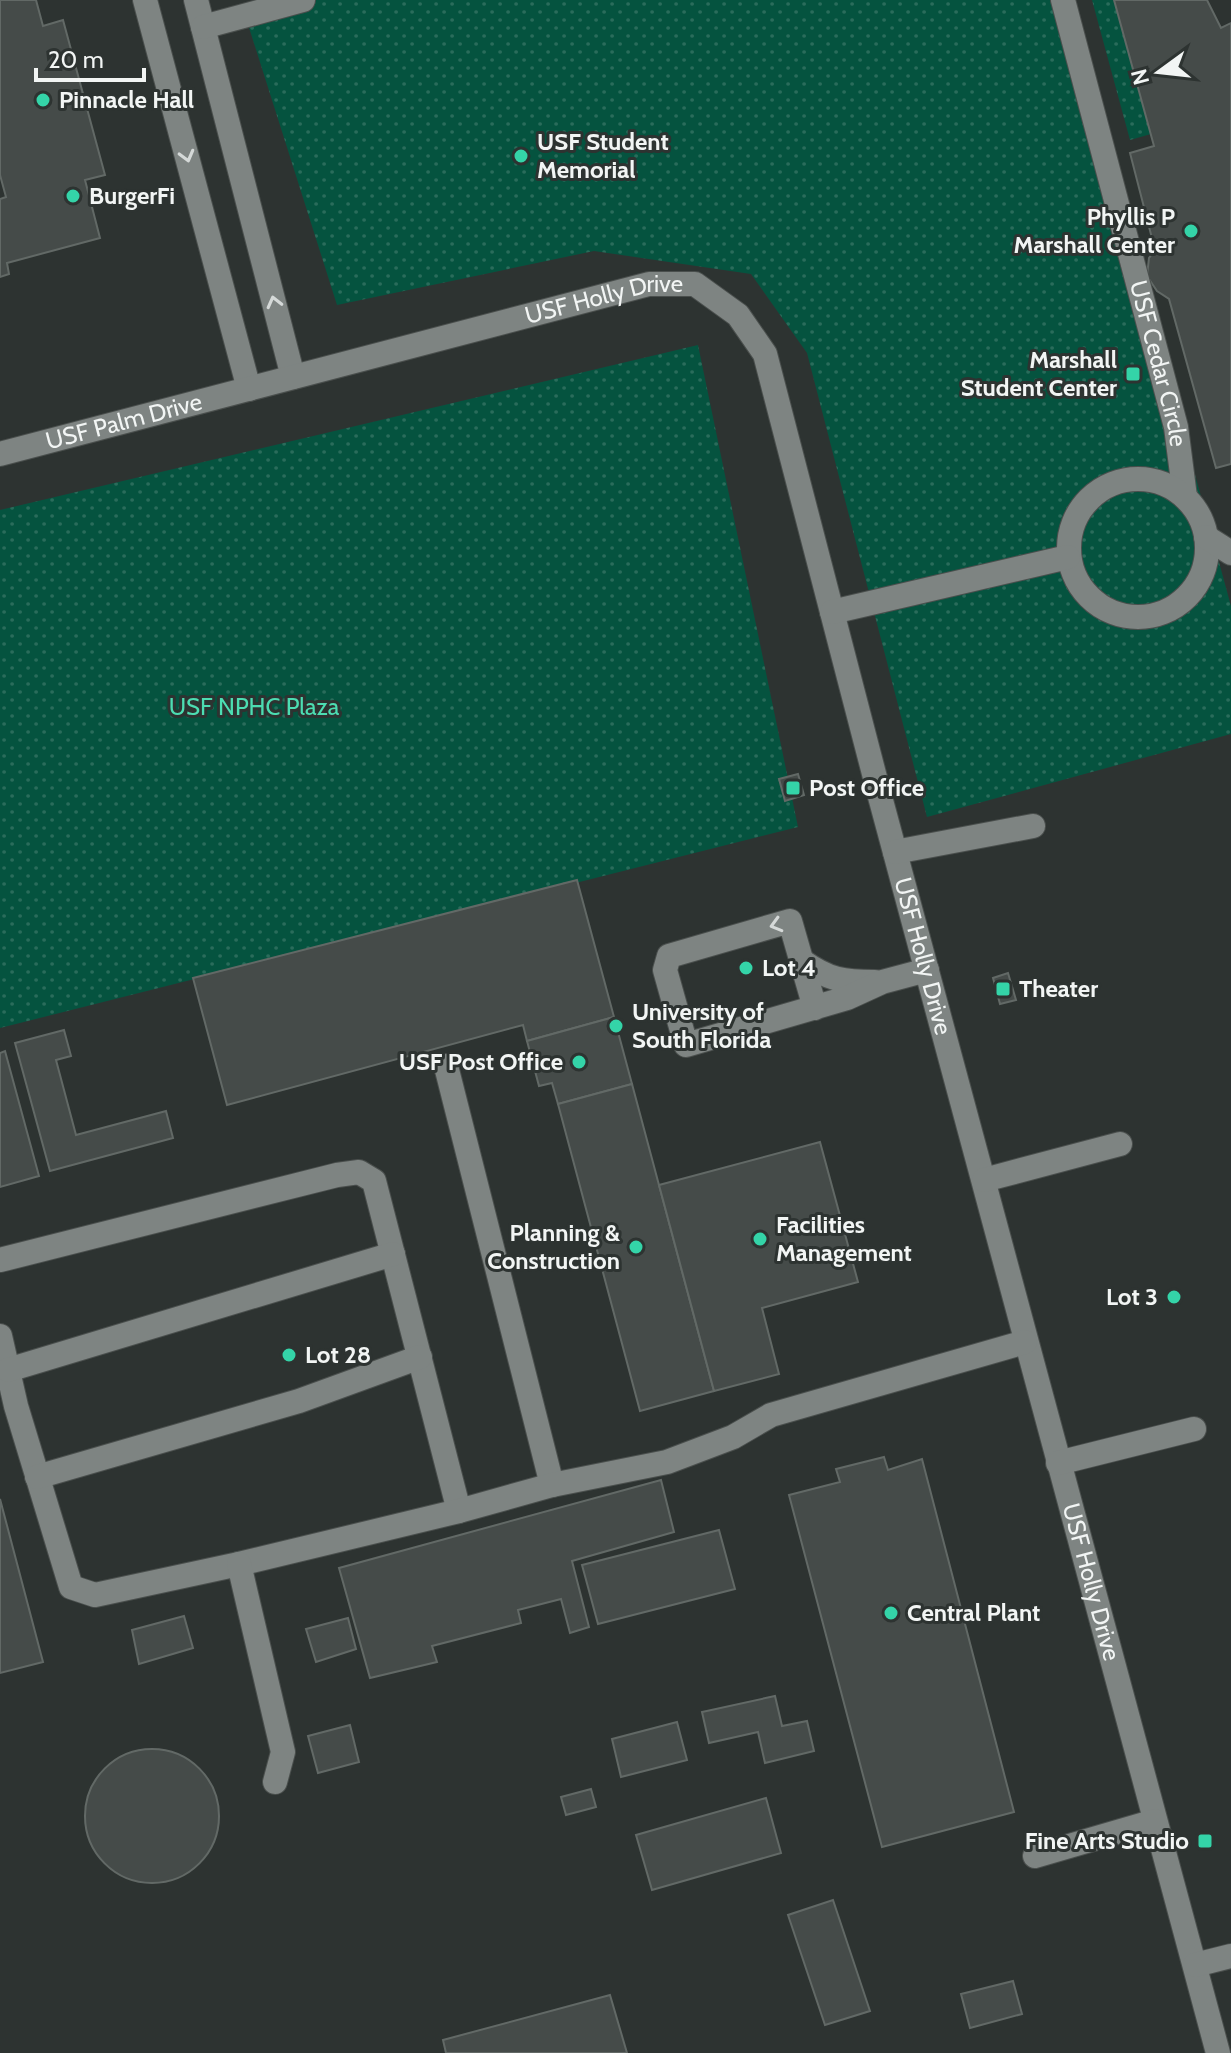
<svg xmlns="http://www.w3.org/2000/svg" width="1231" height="2053" font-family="Cabin,sans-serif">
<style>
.grass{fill:url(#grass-dots)}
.building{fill:#454b49;stroke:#626966;stroke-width:2}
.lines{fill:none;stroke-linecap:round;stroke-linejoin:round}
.minor-casing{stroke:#4a4f4d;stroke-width:26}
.minor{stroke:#7e8482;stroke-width:24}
.oneway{stroke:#d5d9d8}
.poi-dot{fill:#34d4a8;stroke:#2d3331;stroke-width:3}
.labels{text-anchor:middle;stroke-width:6;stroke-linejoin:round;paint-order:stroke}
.poi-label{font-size:24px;font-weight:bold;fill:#f2f5f4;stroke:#2d3331;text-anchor:start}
.street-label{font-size:24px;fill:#f2f5f4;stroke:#2d3331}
.park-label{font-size:24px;fill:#4cddb2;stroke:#2d3331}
</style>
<defs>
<pattern id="grass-dots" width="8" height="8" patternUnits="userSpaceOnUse" patternTransform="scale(2)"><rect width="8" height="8" fill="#05533f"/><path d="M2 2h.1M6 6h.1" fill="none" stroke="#2a6c5b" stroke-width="1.8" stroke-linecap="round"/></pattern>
</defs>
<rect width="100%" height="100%" fill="#2d3331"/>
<g class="grass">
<polygon points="307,0 1065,0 1231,606 1231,734 927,817 807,353 751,274 594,251 337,305 245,15"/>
<polygon points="1092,0 1114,0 1151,134 1130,140"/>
<polygon points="698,345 798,827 0,1028 0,510"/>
</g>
<g class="building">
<polygon points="0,0 36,0 43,26 63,20 105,175 85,180 100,238 7,263 9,274 0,277 0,199 6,197 0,175"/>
<polygon points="1114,0 1207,0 1221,28 1231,23 1231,464 1216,468 1169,299 1157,291 1147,276 1149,258 1155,250 1130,153 1154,146"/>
<polygon points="798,774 804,795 785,801 779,779"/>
<polygon points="577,880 614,1017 527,1041 523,1025 227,1105 193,978"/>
<polygon points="1008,973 1016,1000 1000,1004 993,978"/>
<polygon points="614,1017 632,1084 558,1104 552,1083 539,1086 527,1041"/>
<polygon points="64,1030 71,1056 56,1060 76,1135 166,1111 173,1138 50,1171 15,1043"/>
<polygon points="5,1051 39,1176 0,1187 0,1053"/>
<polygon points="632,1084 714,1391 640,1411 558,1104"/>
<polygon points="820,1142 858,1282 762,1308 779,1374 714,1391 659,1185"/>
<polygon points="884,1457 888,1470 922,1459 1014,1812 882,1847 789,1495 840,1482 836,1469"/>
<polygon points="661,1480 674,1532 572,1561 589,1627 570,1633 561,1599 518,1610 521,1623 432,1646 437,1662 370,1678 339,1568"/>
<polygon points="0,1499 43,1662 0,1673"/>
<polygon points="719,1530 735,1589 598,1624 582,1565"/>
<polygon points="184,1616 193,1648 139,1664 132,1630"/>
<polygon points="348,1618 356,1649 316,1662 306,1629"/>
<polygon points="775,1696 782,1726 807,1721 814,1751 765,1763 758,1732 709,1743 702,1712"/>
<polygon points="677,1722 687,1760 621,1777 612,1739"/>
<polygon points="350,1725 359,1762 318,1773 308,1736"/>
<circle cx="152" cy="1816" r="67"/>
<polygon points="591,1789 596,1807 566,1815 561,1797"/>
<polygon points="766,1798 781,1853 652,1890 636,1835"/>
<polygon points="833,1900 870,2011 825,2025 788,1915"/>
<polygon points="1013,1981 1022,2014 970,2028 961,1994"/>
<polygon points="610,1995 627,2053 446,2053 443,2040"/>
</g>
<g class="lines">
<g class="minor-casing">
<g id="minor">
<polyline points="145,0 249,389"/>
<polyline points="196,0 293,377"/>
<path id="s1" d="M1063,0L1176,427L1185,497"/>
<polyline points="203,27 303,0"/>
<path id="s2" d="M0,454L649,284H695L738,315L765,354L879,793L1218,2053"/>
<circle cx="1138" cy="548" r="69"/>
<polyline points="1206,537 1231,553"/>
<polyline points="832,612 1068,557"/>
<polyline points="895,852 1033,826"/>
<path d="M802,961C829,980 843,982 875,982"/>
<polyline points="815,1008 790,921 669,956 665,970 686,1045 847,998 882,982 927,970"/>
<polyline points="446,1066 552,1485"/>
<polyline points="984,1180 1120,1144"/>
<polyline points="0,1260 337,1175 359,1172 374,1181 459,1511"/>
<polyline points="0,1336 16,1406 71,1587 95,1595 239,1564 459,1511 552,1485 667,1462 733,1437 771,1415 1025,1342"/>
<polyline points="8,1370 393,1254"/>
<polyline points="1058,1463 1194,1429"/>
<polyline points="37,1477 299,1401 420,1357"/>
<polyline points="239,1564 283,1752 275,1782"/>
<polyline points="1035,1856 1155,1821"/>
<polyline points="1195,1965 1231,1956"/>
</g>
</g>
<use href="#minor" class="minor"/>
</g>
<defs><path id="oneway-chevron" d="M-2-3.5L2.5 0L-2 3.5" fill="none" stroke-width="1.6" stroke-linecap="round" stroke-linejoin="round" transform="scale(2)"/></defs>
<g class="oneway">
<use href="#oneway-chevron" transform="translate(187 156) rotate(75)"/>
<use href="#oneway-chevron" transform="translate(274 302) rotate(-104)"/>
<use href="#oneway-chevron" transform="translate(776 925) rotate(164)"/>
</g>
<g class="poi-dot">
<circle cx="43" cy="100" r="8"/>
<circle cx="521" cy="156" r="8"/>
<circle cx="73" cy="196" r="8"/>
<circle cx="1191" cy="231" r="8"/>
<rect x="1125" y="366" width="16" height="16" rx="4"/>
<rect x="785" y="780" width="16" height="16" rx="4"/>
<circle cx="746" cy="968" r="8"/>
<rect x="995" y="981" width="16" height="16" rx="4"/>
<circle cx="616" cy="1026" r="8"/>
<circle cx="579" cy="1062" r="8"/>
<circle cx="760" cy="1239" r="8"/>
<circle cx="636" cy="1247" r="8"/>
<circle cx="1174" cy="1297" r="8"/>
<circle cx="289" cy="1355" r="8"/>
<circle cx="891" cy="1613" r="8"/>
<rect x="1197" y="1833" width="16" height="16" rx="4"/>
</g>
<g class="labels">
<g class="poi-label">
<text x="59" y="108">Pinnacle Hall</text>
<text x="537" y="150">USF Student<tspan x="537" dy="28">Memorial</tspan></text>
<text x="89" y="204">BurgerFi</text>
<text x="1175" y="225" text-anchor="end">Phyllis P<tspan x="1175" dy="28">Marshall Center</tspan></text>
<text x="1117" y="368" text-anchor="end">Marshall<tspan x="1117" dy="28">Student Center</tspan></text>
<text x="809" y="796">Post Office</text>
<text x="762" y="976">Lot 4</text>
<text x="1019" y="997">Theater</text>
<text x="632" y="1020">University of<tspan x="632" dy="28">South Florida</tspan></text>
<text x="563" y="1070" text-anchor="end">USF Post Office</text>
<text x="776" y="1233">Facilities<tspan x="776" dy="28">Management</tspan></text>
<text x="620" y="1241" text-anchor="end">Planning &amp;<tspan x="620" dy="28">Construction</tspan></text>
<text x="1158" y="1305" text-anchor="end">Lot 3</text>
<text x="305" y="1363">Lot 28</text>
<text x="907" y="1621">Central Plant</text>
<text x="1189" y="1849" text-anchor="end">Fine Arts Studio</text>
</g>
<g class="street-label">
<text dy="8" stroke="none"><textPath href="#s2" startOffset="624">USF Holly Drive</textPath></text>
<text dy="8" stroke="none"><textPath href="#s1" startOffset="376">USF Cedar Circle</textPath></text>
<text dy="8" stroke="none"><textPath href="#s2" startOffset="128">USF Palm Drive</textPath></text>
<text dy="8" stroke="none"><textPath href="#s2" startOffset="1440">USF Holly Drive</textPath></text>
<text dy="8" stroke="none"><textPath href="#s2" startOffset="2088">USF Holly Drive</textPath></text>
</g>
<g class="park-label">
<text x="254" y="715">USF NPHC Plaza</text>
</g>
</g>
<g transform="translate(1159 72) rotate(255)" stroke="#2d3331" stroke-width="6" paint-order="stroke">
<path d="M0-6L14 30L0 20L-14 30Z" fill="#f2f5f4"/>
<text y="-12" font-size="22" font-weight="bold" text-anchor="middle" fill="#f2f5f4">N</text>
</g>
<path d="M36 68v12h108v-12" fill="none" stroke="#f2f5f4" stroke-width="4"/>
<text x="48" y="68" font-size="24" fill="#f2f5f4" stroke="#2d3331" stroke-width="6" paint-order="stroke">20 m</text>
</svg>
